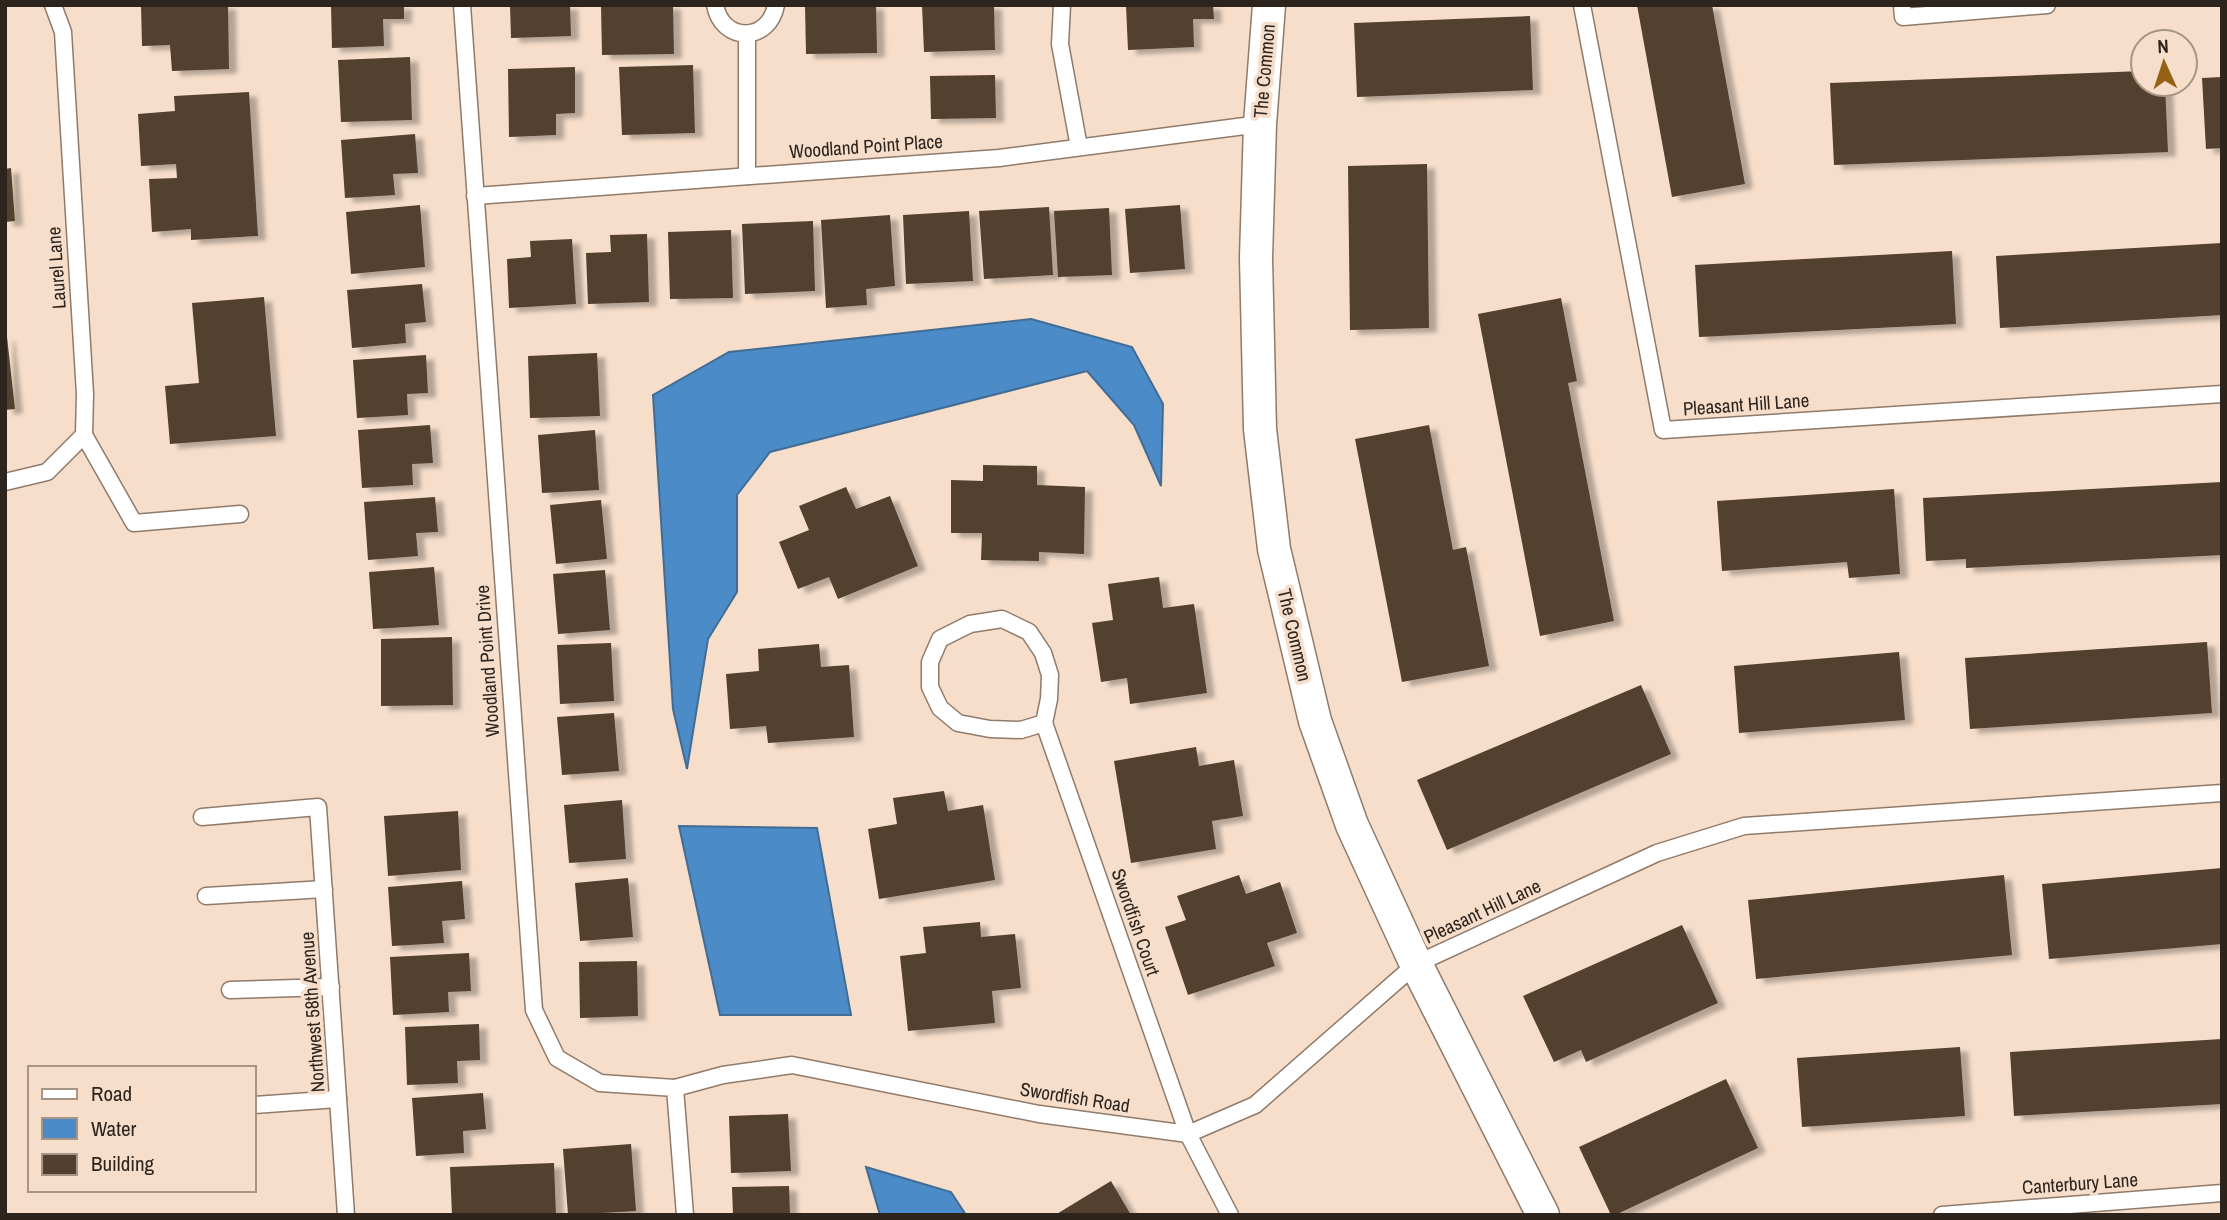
<svg xmlns="http://www.w3.org/2000/svg" width="2227" height="1220" font-family="'Archivo Narrow',sans-serif">
<style>
.water{fill:#4b8bc7;stroke:#426c94;stroke-width:2}
.building{fill:#523f2f;filter:url(#shadow)}
.lines{fill:none;stroke-linecap:round;stroke-linejoin:round}
.service-casing{stroke:#907a69;stroke-width:19}
.minor-casing{stroke:#907a69;stroke-width:35}
.service{stroke:#fff;stroke-width:16}
.minor{stroke:#fff;stroke-width:32}
.labels{text-anchor:middle;stroke-width:7;stroke-linejoin:round;paint-order:stroke}
.street-label{font-size:19px;fill:#2d241d;stroke:#f6decb}
</style>
<defs>
<filter id="shadow"><feDropShadow dx="8" dy="4.5" stdDeviation="2" flood-color="#0004"/></filter>
</defs>
<rect width="100%" height="100%" fill="#f6decb"/>
<g class="water">
<polygon points="1031,319 1132,347 1163,404 1161,486 1134,425 1087,371 770,452 737,495 737,592 708,639 687,769 673,709 653,395 729,352"/>
<polygon points="679,826 817,828 851,1015 720,1015"/>
<polygon points="866,1167 951,1192 966,1215 880,1215"/>
</g>
<g class="building">
<polygon points="141,5 228,5 229,69 172,71 170,45 142,46"/>
<polygon points="331,5 404,5 404,19 383,19 384,46 332,48"/>
<polygon points="510,5 570,5 571,36 511,38"/>
<polygon points="601,5 673,5 674,54 602,55"/>
<polygon points="805,5 876,5 877,53 806,54"/>
<polygon points="922,5 994,5 995,50 924,52"/>
<polygon points="1126,5 1213,5 1214,19 1193,19 1194,47 1128,50"/>
<polygon points="1637,5 1712,5 1745,184 1672,197"/>
<polygon points="1530,16 1533,90 1357,97 1354,23"/>
<polygon points="410,57 412,120 341,122 338,60"/>
<polygon points="693,65 695,133 622,135 619,67"/>
<polygon points="575,67 575,113 556,114 556,135 509,137 508,69"/>
<polygon points="2143,71 2143,84 2165,84 2168,152 1834,165 1830,83"/>
<polygon points="995,75 996,118 931,119 930,76"/>
<polygon points="2222,77 2222,148 2206,149 2202,78"/>
<polygon points="249,92 258,236 191,240 191,229 152,232 149,179 177,178 176,164 141,166 138,114 175,111 174,96"/>
<polygon points="415,134 418,173 393,174 395,195 345,198 341,140"/>
<polygon points="1427,164 1429,328 1350,330 1348,166"/>
<polygon points="11,168 15,221 5,222 5,169"/>
<polygon points="420,205 425,267 351,274 346,212"/>
<polygon points="1180,205 1185,269 1130,273 1125,209"/>
<polygon points="1049,207 1053,275 984,279 979,211"/>
<polygon points="1109,208 1112,275 1058,277 1054,211"/>
<polygon points="969,211 973,281 906,284 903,215"/>
<polygon points="890,215 895,286 866,289 867,305 826,308 821,220"/>
<polygon points="813,221 815,291 745,294 742,224"/>
<polygon points="731,230 733,298 670,299 668,232"/>
<polygon points="647,234 649,302 588,304 586,253 611,252 610,235"/>
<polygon points="572,239 576,304 509,308 507,259 531,257 530,241"/>
<polygon points="2222,243 2222,315 2000,328 1996,256"/>
<polygon points="1952,251 1956,324 1699,337 1695,265"/>
<polygon points="422,284 426,322 405,324 406,343 352,348 347,290"/>
<polygon points="264,297 276,436 170,444 165,386 199,383 192,303"/>
<polygon points="1561,298 1577,381 1568,383 1614,621 1540,636 1478,314"/>
<polygon points="5,337 7,337 15,409 5,410"/>
<polygon points="597,353 600,416 530,418 528,356"/>
<polygon points="426,355 428,393 407,394 408,415 357,418 353,360"/>
<polygon points="430,425 433,463 412,464 413,485 362,488 358,430"/>
<polygon points="1429,425 1453,550 1466,547 1489,666 1402,682 1355,439"/>
<polygon points="595,430 599,490 542,493 538,435"/>
<polygon points="983,465 1037,466 1037,485 1085,487 1084,554 1039,552 1039,561 981,560 982,533 951,533 951,480 983,481"/>
<polygon points="2222,482 2222,555 1966,568 1966,559 1926,561 1923,498"/>
<polygon points="846,487 856,509 890,496 918,566 838,599 829,577 798,589 779,542 809,530 799,506"/>
<polygon points="1894,489 1900,574 1849,578 1847,562 1722,571 1717,501"/>
<polygon points="435,497 438,532 416,533 418,556 368,560 364,502"/>
<polygon points="601,500 607,559 556,564 550,505"/>
<polygon points="434,567 439,625 373,629 369,572"/>
<polygon points="605,570 610,630 558,634 553,574"/>
<polygon points="1159,577 1163,608 1194,604 1207,693 1130,704 1127,678 1101,682 1092,623 1113,620 1108,584"/>
<polygon points="452,637 453,705 381,706 381,639"/>
<polygon points="2207,642 2212,713 1970,729 1965,658"/>
<polygon points="611,643 614,701 560,704 557,645"/>
<polygon points="819,644 821,667 849,665 854,737 768,743 766,726 730,729 726,674 759,671 758,649"/>
<polygon points="1899,652 1905,720 1739,733 1734,666"/>
<polygon points="1641,685 1671,754 1447,850 1417,780"/>
<polygon points="614,713 619,771 562,775 557,717"/>
<polygon points="1196,747 1199,766 1234,760 1243,816 1212,821 1216,849 1131,863 1114,761"/>
<polygon points="944,791 948,811 983,805 995,880 879,899 868,829 897,824 893,798"/>
<polygon points="622,800 626,859 569,863 564,805"/>
<polygon points="458,811 461,870 388,876 384,816"/>
<polygon points="2222,868 2222,944 2049,959 2042,884"/>
<polygon points="1239,875 1246,894 1280,882 1297,933 1267,943 1275,966 1188,995 1165,927 1186,920 1177,896"/>
<polygon points="2004,875 2012,955 1756,979 1748,900"/>
<polygon points="628,878 633,937 580,941 575,883"/>
<polygon points="462,881 465,919 442,921 444,943 392,946 388,887"/>
<polygon points="980,922 981,937 1015,934 1021,988 992,991 995,1023 908,1031 900,956 926,953 923,927"/>
<polygon points="1682,925 1718,1003 1586,1062 1581,1050 1554,1062 1523,996"/>
<polygon points="469,953 471,991 448,992 449,1012 393,1015 390,957"/>
<polygon points="637,961 638,1016 580,1018 579,962"/>
<polygon points="479,1024 480,1060 457,1061 458,1083 407,1085 405,1027"/>
<polygon points="2222,1039 2222,1104 2014,1116 2010,1052"/>
<polygon points="1960,1047 1965,1116 1802,1127 1797,1058"/>
<polygon points="1726,1079 1758,1148 1615,1215 1611,1215 1579,1147"/>
<polygon points="483,1093 486,1129 463,1131 464,1153 416,1156 412,1098"/>
<polygon points="788,1114 791,1171 731,1173 729,1116"/>
<polygon points="631,1144 636,1211 568,1215 563,1149"/>
<polygon points="554,1163 556,1215 452,1215 450,1167"/>
<polygon points="1111,1181 1131,1215 1055,1215"/>
<polygon points="789,1186 790,1215 733,1215 732,1187"/>
</g>
<g class="lines">
<g class="service-casing">
<g id="service">
<polyline points="462,5 534,1010 557,1058 600,1083 675,1088 685,1215"/>
<path d="M715,5C722,43 769,43 776,5"/>
<polyline points="1062,5 1060,44 1079,147"/>
<polyline points="1582,5 1663,430 2222,394"/>
<polyline points="1902,5 1903,17 2047,5"/>
<polyline points="747,176 747,34"/>
<polyline points="475,196 999,158 1260,124"/>
<polyline points="84,435 134,523 240,514"/>
<polyline points="5,482 47,472 84,435 85,394 63,32 53,5"/>
<polygon points="1002,619 1029,632 1043,653 1050,675 1049,699 1044,723 1021,730 990,729 958,723 940,708 930,687 930,662 940,639 970,624"/>
<polyline points="1044,723 1188,1134 1230,1215"/>
<polyline points="202,817 318,807 346,1215"/>
<polyline points="206,896 324,889"/>
<polyline points="230,990 331,987"/>
<polyline points="675,1088 723,1075 792,1065 1039,1114 1188,1134 1255,1105 1416,964 1657,853 1744,826 2222,793"/>
<polyline points="254,1105 338,1099"/>
<polyline points="1942,1215 2222,1193"/>
</g>
</g>
<g class="minor-casing">
<polyline id="minor" points="1269,5 1260,124 1256,258 1260,429 1274,549 1315,721 1352,825 1416,964 1543,1215"/>
</g>
<use href="#service" class="service"/>
<use href="#minor" class="minor"/>
</g>
<g class="labels">
<g class="street-label">
<text transform="translate(1264 71) rotate(-85)" y="7">The Common</text>
<text transform="translate(866 146) rotate(-4)" y="7">Woodland Point Place</text>
<text transform="translate(56 268) rotate(-94)" y="7">Laurel Lane</text>
<text transform="translate(1746 404) rotate(-4)" y="7">Pleasant Hill Lane</text>
<text transform="translate(1295 635) rotate(77)" y="7">The Common</text>
<text transform="translate(487 661) rotate(-94)" y="7">Woodland Point Drive</text>
<text transform="translate(1482 911) rotate(-25)" y="7">Pleasant Hill Lane</text>
<text transform="translate(1136 922) rotate(71)" y="7">Swordfish Court</text>
<text transform="translate(312 1012) rotate(-94)" y="7">Northwest 58th Avenue</text>
<text transform="translate(1075 1097) rotate(9)" y="7">Swordfish Road</text>
<text transform="translate(2080 1183) rotate(-4)" y="7">Canterbury Lane</text>
</g>
</g>
<rect width="2227" height="1220" fill="none" stroke="#2d241d" stroke-width="14"/>
<rect x="28" y="1066" width="228" height="126" fill="#f6decb" stroke="#a69485" stroke-width="2"/>
<rect x="42" y="1089" width="35" height="10" fill="#ffffff" stroke="#a69485" stroke-width="2"/>
<text x="91" y="1101" font-size="21" fill="#2d241d">Road</text>
<rect x="42" y="1118" width="35" height="21" fill="#4b8bc7" stroke="#a69485" stroke-width="2"/>
<text x="91" y="1136" font-size="21" fill="#2d241d">Water</text>
<rect x="42" y="1154" width="35" height="21" fill="#523f2f" stroke="#a69485" stroke-width="2"/>
<text x="91" y="1171" font-size="21" fill="#2d241d">Building</text>
<g transform="translate(2164 63) rotate(357)"><circle r="33" fill="#f6decb" stroke="#a69485" stroke-width="2"/>
<path d="M0-5L12 26L0 18L-12 26Z" fill="#956115"/>
<text y="-10" font-size="19" font-weight="bold" text-anchor="middle" fill="#2d241d">N</text>
</g>
</svg>
